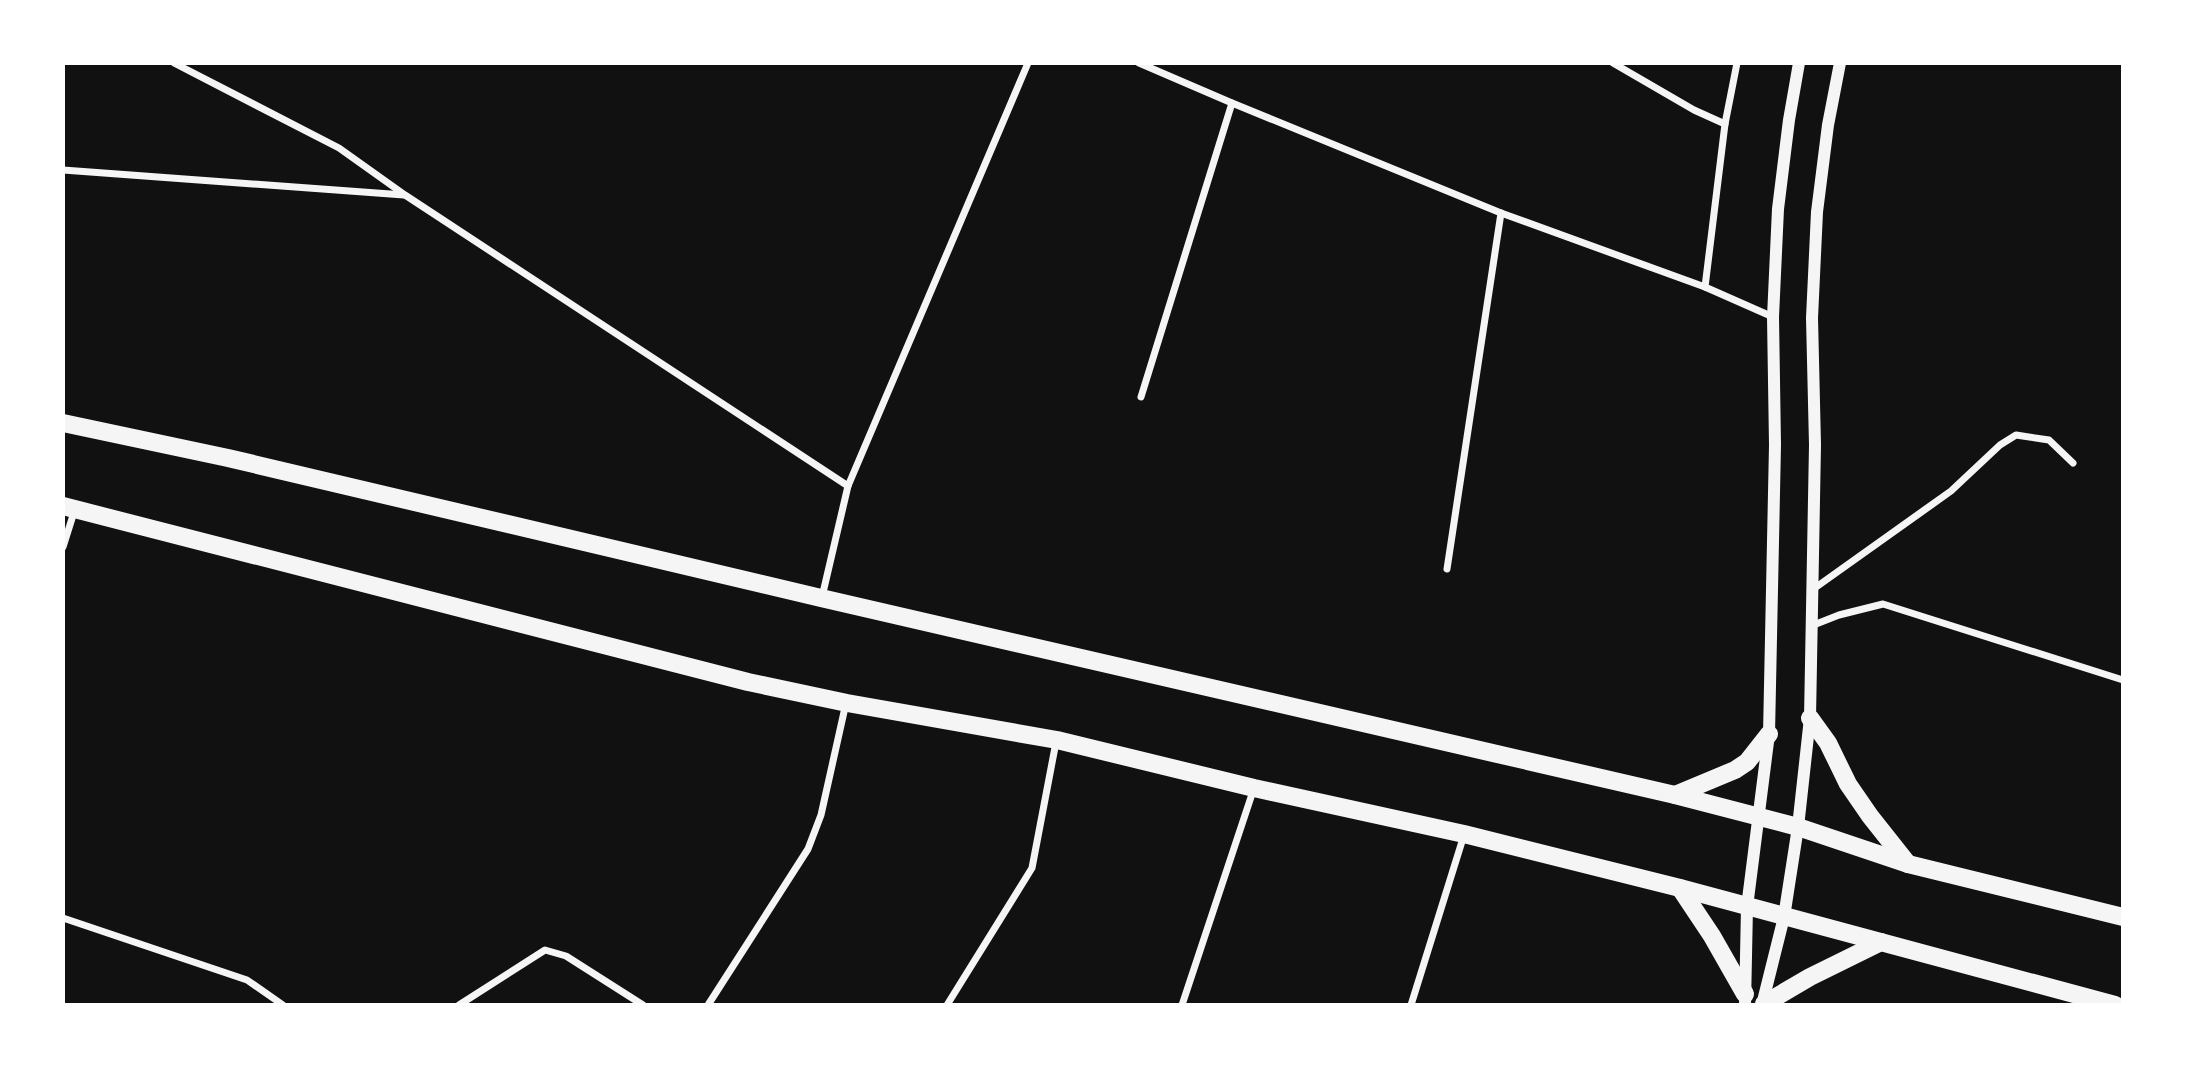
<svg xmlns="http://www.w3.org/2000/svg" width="2186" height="1068" font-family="Barlow,sans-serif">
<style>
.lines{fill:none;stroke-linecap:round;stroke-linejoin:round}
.minor{stroke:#f5f5f5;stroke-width:7}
.tertiary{stroke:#f5f5f5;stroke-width:12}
.primary{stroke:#f5f5f5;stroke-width:18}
</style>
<rect width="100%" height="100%" fill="#111"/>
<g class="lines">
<g class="minor">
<polyline points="174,63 339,148 405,195 848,486"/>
<polyline points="1139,63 1232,103 1501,213 1705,287 1773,317"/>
<polyline points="1613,63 1694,110 1725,124"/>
<polyline points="63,170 404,195"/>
<polyline points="1705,287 1725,124 1737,63"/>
<polyline points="1141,397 1232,103"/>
<polyline points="63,547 75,509"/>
<polyline points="1447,569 1501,213"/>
<polyline points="1812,590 1951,491 2000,445 2016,435 2049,440 2073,463"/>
<polyline points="822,597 848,486 1028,63"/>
<polyline points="1811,626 1839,615 1883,604 2123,680"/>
<polyline points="63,918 247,980 283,1005"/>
<polyline points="459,1005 545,950 566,956 643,1005"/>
<polyline points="708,1005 808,849 821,815 846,703"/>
<polyline points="947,1005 1032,868 1056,742"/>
<polyline points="1182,1005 1254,788"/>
<polyline points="1411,1005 1464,835"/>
</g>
<g class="tertiary">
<polyline points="1745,1005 1747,907 1769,734 1775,445 1773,317 1778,209 1789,120 1799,63"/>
<polyline points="1762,1005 1784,917 1798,827 1810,718 1815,445 1812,318 1817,212 1828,125 1840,63"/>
</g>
<g class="primary">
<polyline points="63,423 228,458 821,598 1675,795 1798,827 1908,864 2123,917"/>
<polyline points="63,506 748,682 847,703 1057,740 1254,788 1464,834 1680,888 2115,1005"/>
<polyline points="1810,718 1828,743 1848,784 1870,816 1908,864"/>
<polyline points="1675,795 1735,770 1747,762 1769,734"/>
<polyline points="1680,888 1712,936 1745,994"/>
<polyline points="1764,1004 1810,977 1881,942"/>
</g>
</g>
<rect width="2186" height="1068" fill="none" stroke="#ffffff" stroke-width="130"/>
</svg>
